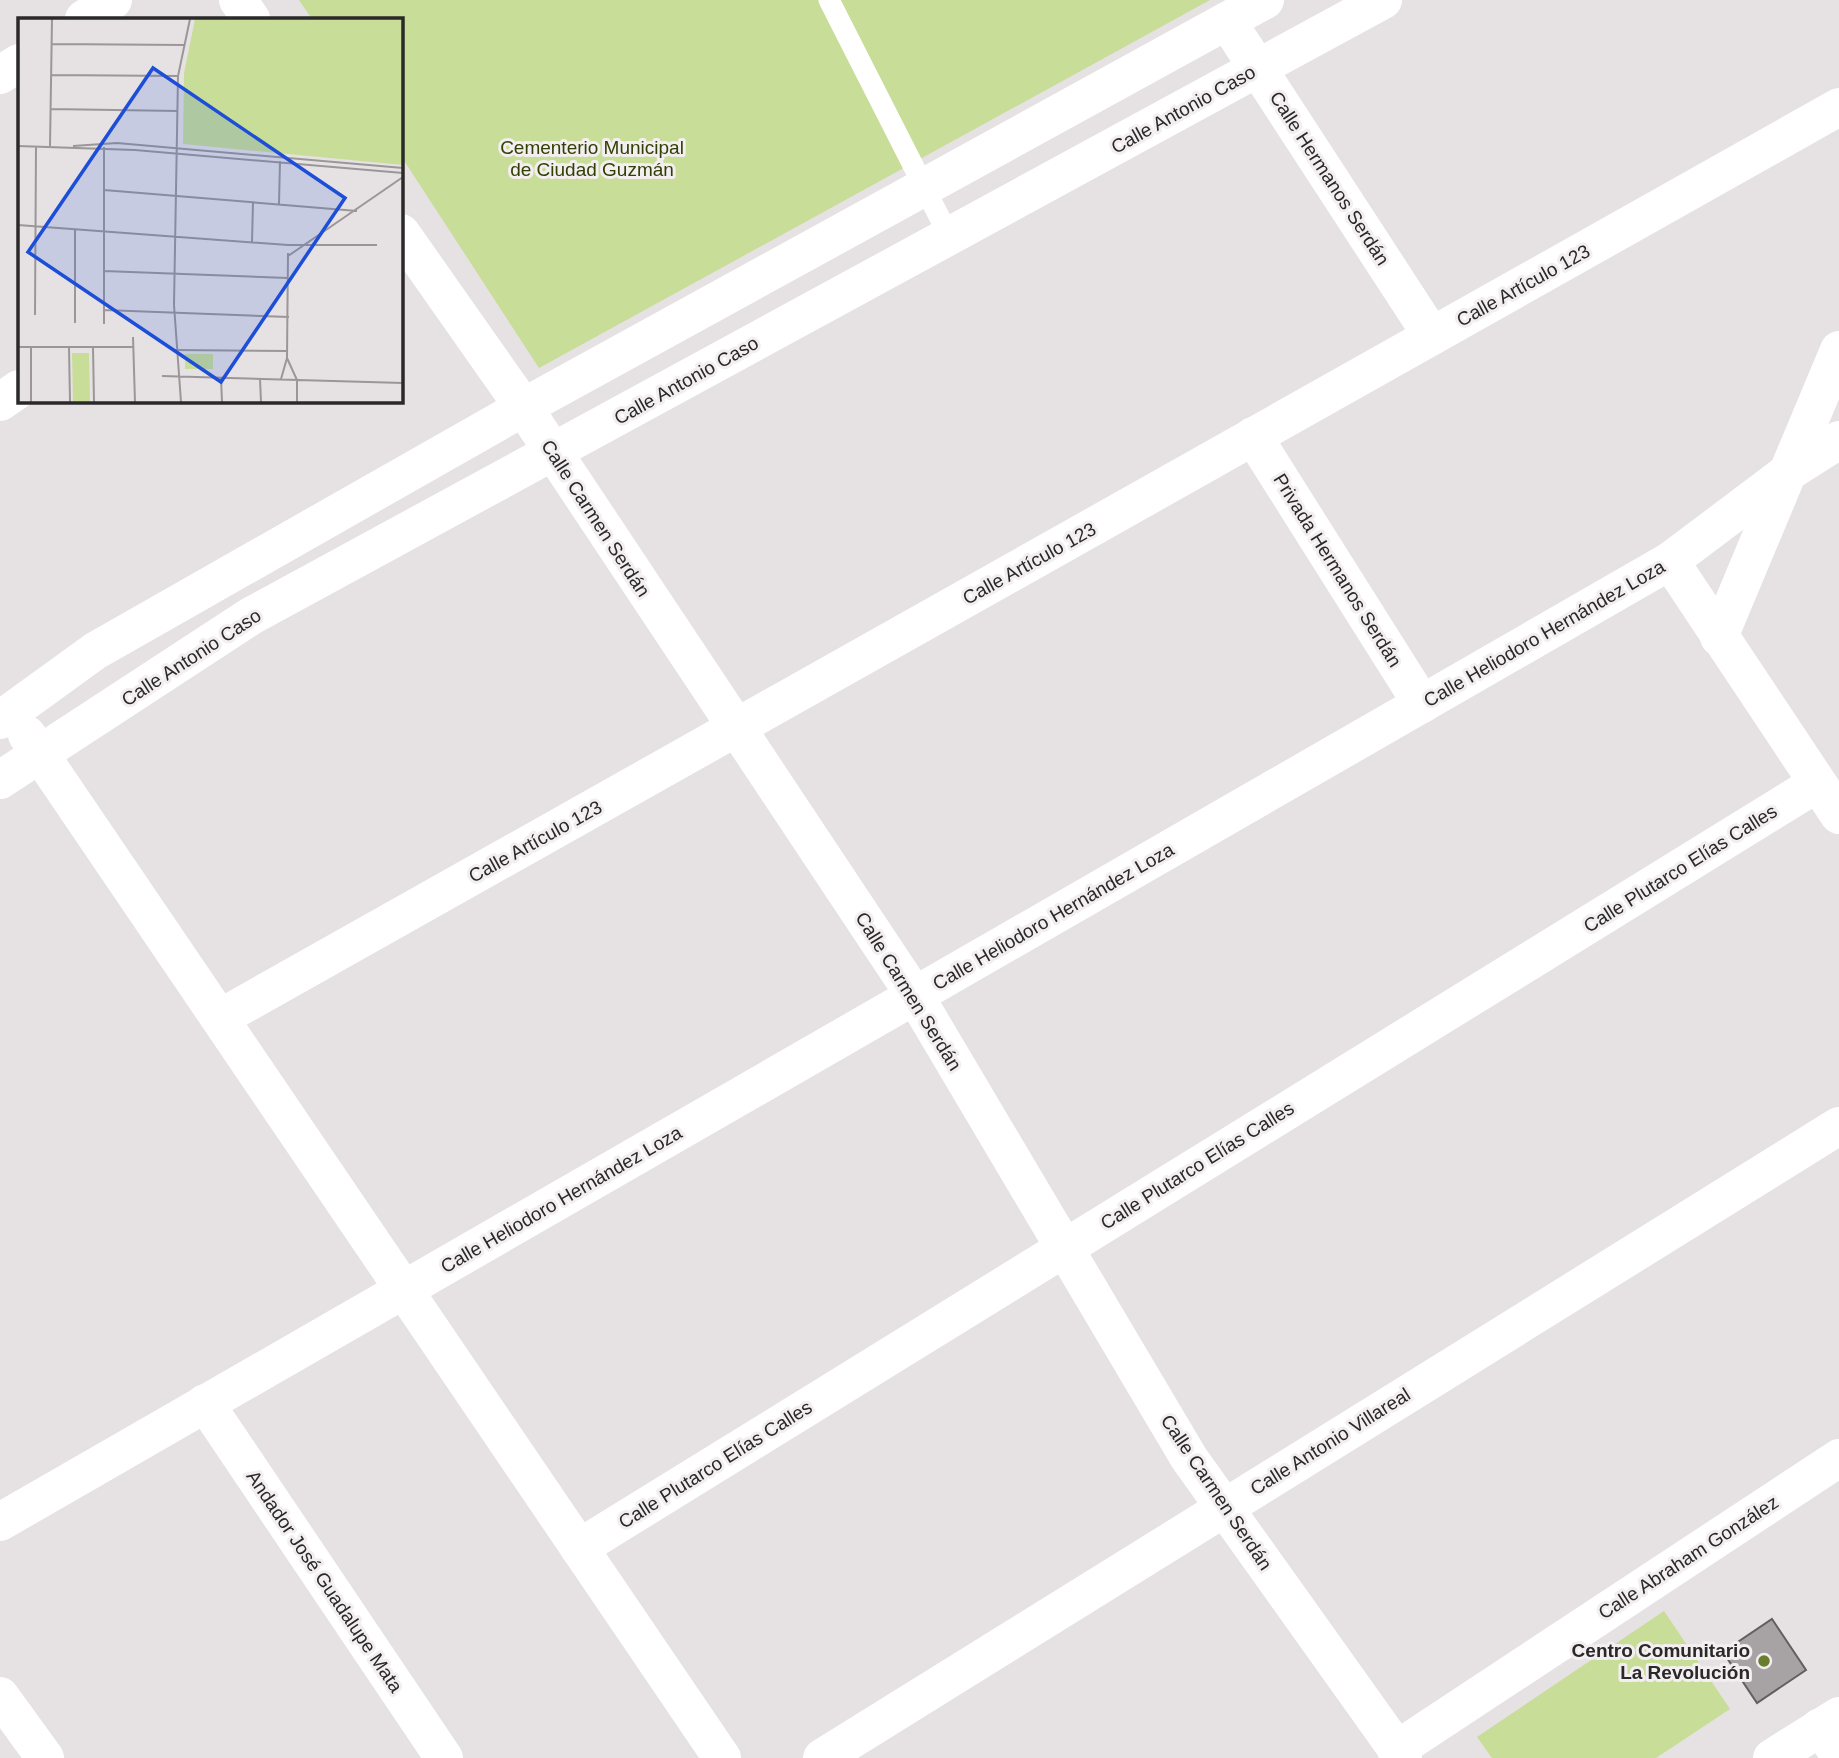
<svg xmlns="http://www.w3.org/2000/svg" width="1839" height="1758" font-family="Arial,sans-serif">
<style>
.green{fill:#c8dd98}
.building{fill:#a7a2a4;stroke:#635f61;stroke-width:2}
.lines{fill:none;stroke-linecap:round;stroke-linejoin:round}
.lane{stroke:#fff;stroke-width:21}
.street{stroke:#fff;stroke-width:38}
.secondary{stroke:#fff;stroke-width:38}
.poi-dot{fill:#697d2e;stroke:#f3eef0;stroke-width:2.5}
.labels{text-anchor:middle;stroke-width:6;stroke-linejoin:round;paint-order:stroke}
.street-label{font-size:19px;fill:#2a2829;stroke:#f3eef0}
.park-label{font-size:19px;fill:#323f04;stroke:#f3eef0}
.poi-label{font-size:19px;font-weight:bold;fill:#2a2829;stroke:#f3eef0;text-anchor:end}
.inset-road{fill:none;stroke:#9b9799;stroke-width:2}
.view{fill:#1d4ed8;fill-opacity:0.15;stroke:#1d4ed8;stroke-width:3.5}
.inset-edge{fill:none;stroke:#2a2829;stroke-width:3.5}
</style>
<rect width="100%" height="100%" fill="#e6e1e3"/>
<g class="green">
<polygon points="299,0 1210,0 539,368 401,156 401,19 312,19"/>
<polygon points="1664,1611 1730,1709 1656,1758 1492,1758 1477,1737"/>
</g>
<polygon class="building" points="1772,1619 1806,1670 1757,1703 1723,1652"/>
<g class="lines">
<polyline class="lane" points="829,0 949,236"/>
<g class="street">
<polyline points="84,19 113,0"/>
<polyline points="1227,21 1432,336"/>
<polyline points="0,75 19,63"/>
<polyline points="0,402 19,389"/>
<polyline points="1253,436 1422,704"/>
<polyline points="1670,561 1839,815"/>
<polyline points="1719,637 1839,350"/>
<polyline points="0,720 95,651 540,398 1265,0"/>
<polyline points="27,735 722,1758"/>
<polyline points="0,780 251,616 1383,0"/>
<polyline points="220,1018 1839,107"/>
<polyline points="205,1403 444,1758"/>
<polyline points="0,1522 1670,561 1787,473 1839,440"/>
<polyline points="579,1548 1816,784"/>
<polyline points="0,1696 45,1758"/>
<polyline points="1820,1727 1839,1754"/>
<polyline points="1396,1750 1839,1458"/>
<polyline points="822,1758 1839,1126"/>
<polyline points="1772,1758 1839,1716"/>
</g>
<g class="secondary">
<polyline points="238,0 251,19"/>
<polyline points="401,233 524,408 915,996 1189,1458 1403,1758"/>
</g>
</g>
<circle class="poi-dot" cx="1764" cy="1661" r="7"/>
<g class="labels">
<g class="street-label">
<text transform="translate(1183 109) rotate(-29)" y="7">Calle Antonio Caso</text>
<text transform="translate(1330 178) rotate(57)" y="7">Calle Hermanos Serdán</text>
<text transform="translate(1523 285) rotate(-29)" y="7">Calle Artículo 123</text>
<text transform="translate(686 380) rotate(-29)" y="7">Calle Antonio Caso</text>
<text transform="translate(596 518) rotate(57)" y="7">Calle Carmen Serdán</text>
<text transform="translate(1029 563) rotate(-29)" y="7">Calle Artículo 123</text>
<text transform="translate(1338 570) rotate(58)" y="7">Privada Hermanos Serdán</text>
<text transform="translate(1544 633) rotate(-30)" y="7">Calle Heliodoro Hernández Loza</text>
<text transform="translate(191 657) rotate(-33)" y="7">Calle Antonio Caso</text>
<text transform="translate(535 841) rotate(-29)" y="7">Calle Artículo 123</text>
<text transform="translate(1680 868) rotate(-32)" y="7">Calle Plutarco Elías Calles</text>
<text transform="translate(1053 916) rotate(-30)" y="7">Calle Heliodoro Hernández Loza</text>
<text transform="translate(909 991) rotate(58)" y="7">Calle Carmen Serdán</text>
<text transform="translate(1197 1165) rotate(-32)" y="7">Calle Plutarco Elías Calles</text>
<text transform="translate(561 1199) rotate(-30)" y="7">Calle Heliodoro Hernández Loza</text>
<text transform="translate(1330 1441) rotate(-32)" y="7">Calle Antonio Villareal</text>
<text transform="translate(715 1464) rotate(-32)" y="7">Calle Plutarco Elías Calles</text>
<text transform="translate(1217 1492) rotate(56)" y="7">Calle Carmen Serdán</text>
<text transform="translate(1688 1557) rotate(-33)" y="7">Calle Abraham González</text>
<text transform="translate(325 1581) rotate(56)" y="7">Andador José Guadalupe Mata</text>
</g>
<g class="park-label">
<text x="592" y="154">Cementerio Municipal<tspan x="592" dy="22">de Ciudad Guzmán</tspan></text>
</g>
<g class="poi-label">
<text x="1750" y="1657">Centro Comunitario<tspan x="1750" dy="22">La Revolución</tspan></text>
</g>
</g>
<g transform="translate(18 18)">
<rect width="385" height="385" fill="#e6e1e3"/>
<path d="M177,1H385V147L165,126L166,55ZM54,335H71L72,384H55ZM167,336H195V351H167Z" fill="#c8dd98"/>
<path class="inset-road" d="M34,26L166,27M33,57L160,58M33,91L160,93M0,128L117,132L385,155M32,128L34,1M55,128L99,125L385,150M86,129V306M86,172L339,193M261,186L262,143M0,207L270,227H359M234,224L235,184M270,238L385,159M86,253L270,260M86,292L271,299M17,297L18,128M57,305V211M115,319L117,384M0,329H115M51,330L52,384M75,330L76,384M157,332L270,333M269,340L279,362V384M144,358L385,365M203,360L204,384M242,361L243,384M263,361L269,340L270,235M13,384V329M163,384L156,287L160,58L172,1"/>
<path class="view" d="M135,50L327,180L203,364L10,234Z"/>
<rect width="385" height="385" class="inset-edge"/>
</g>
</svg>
